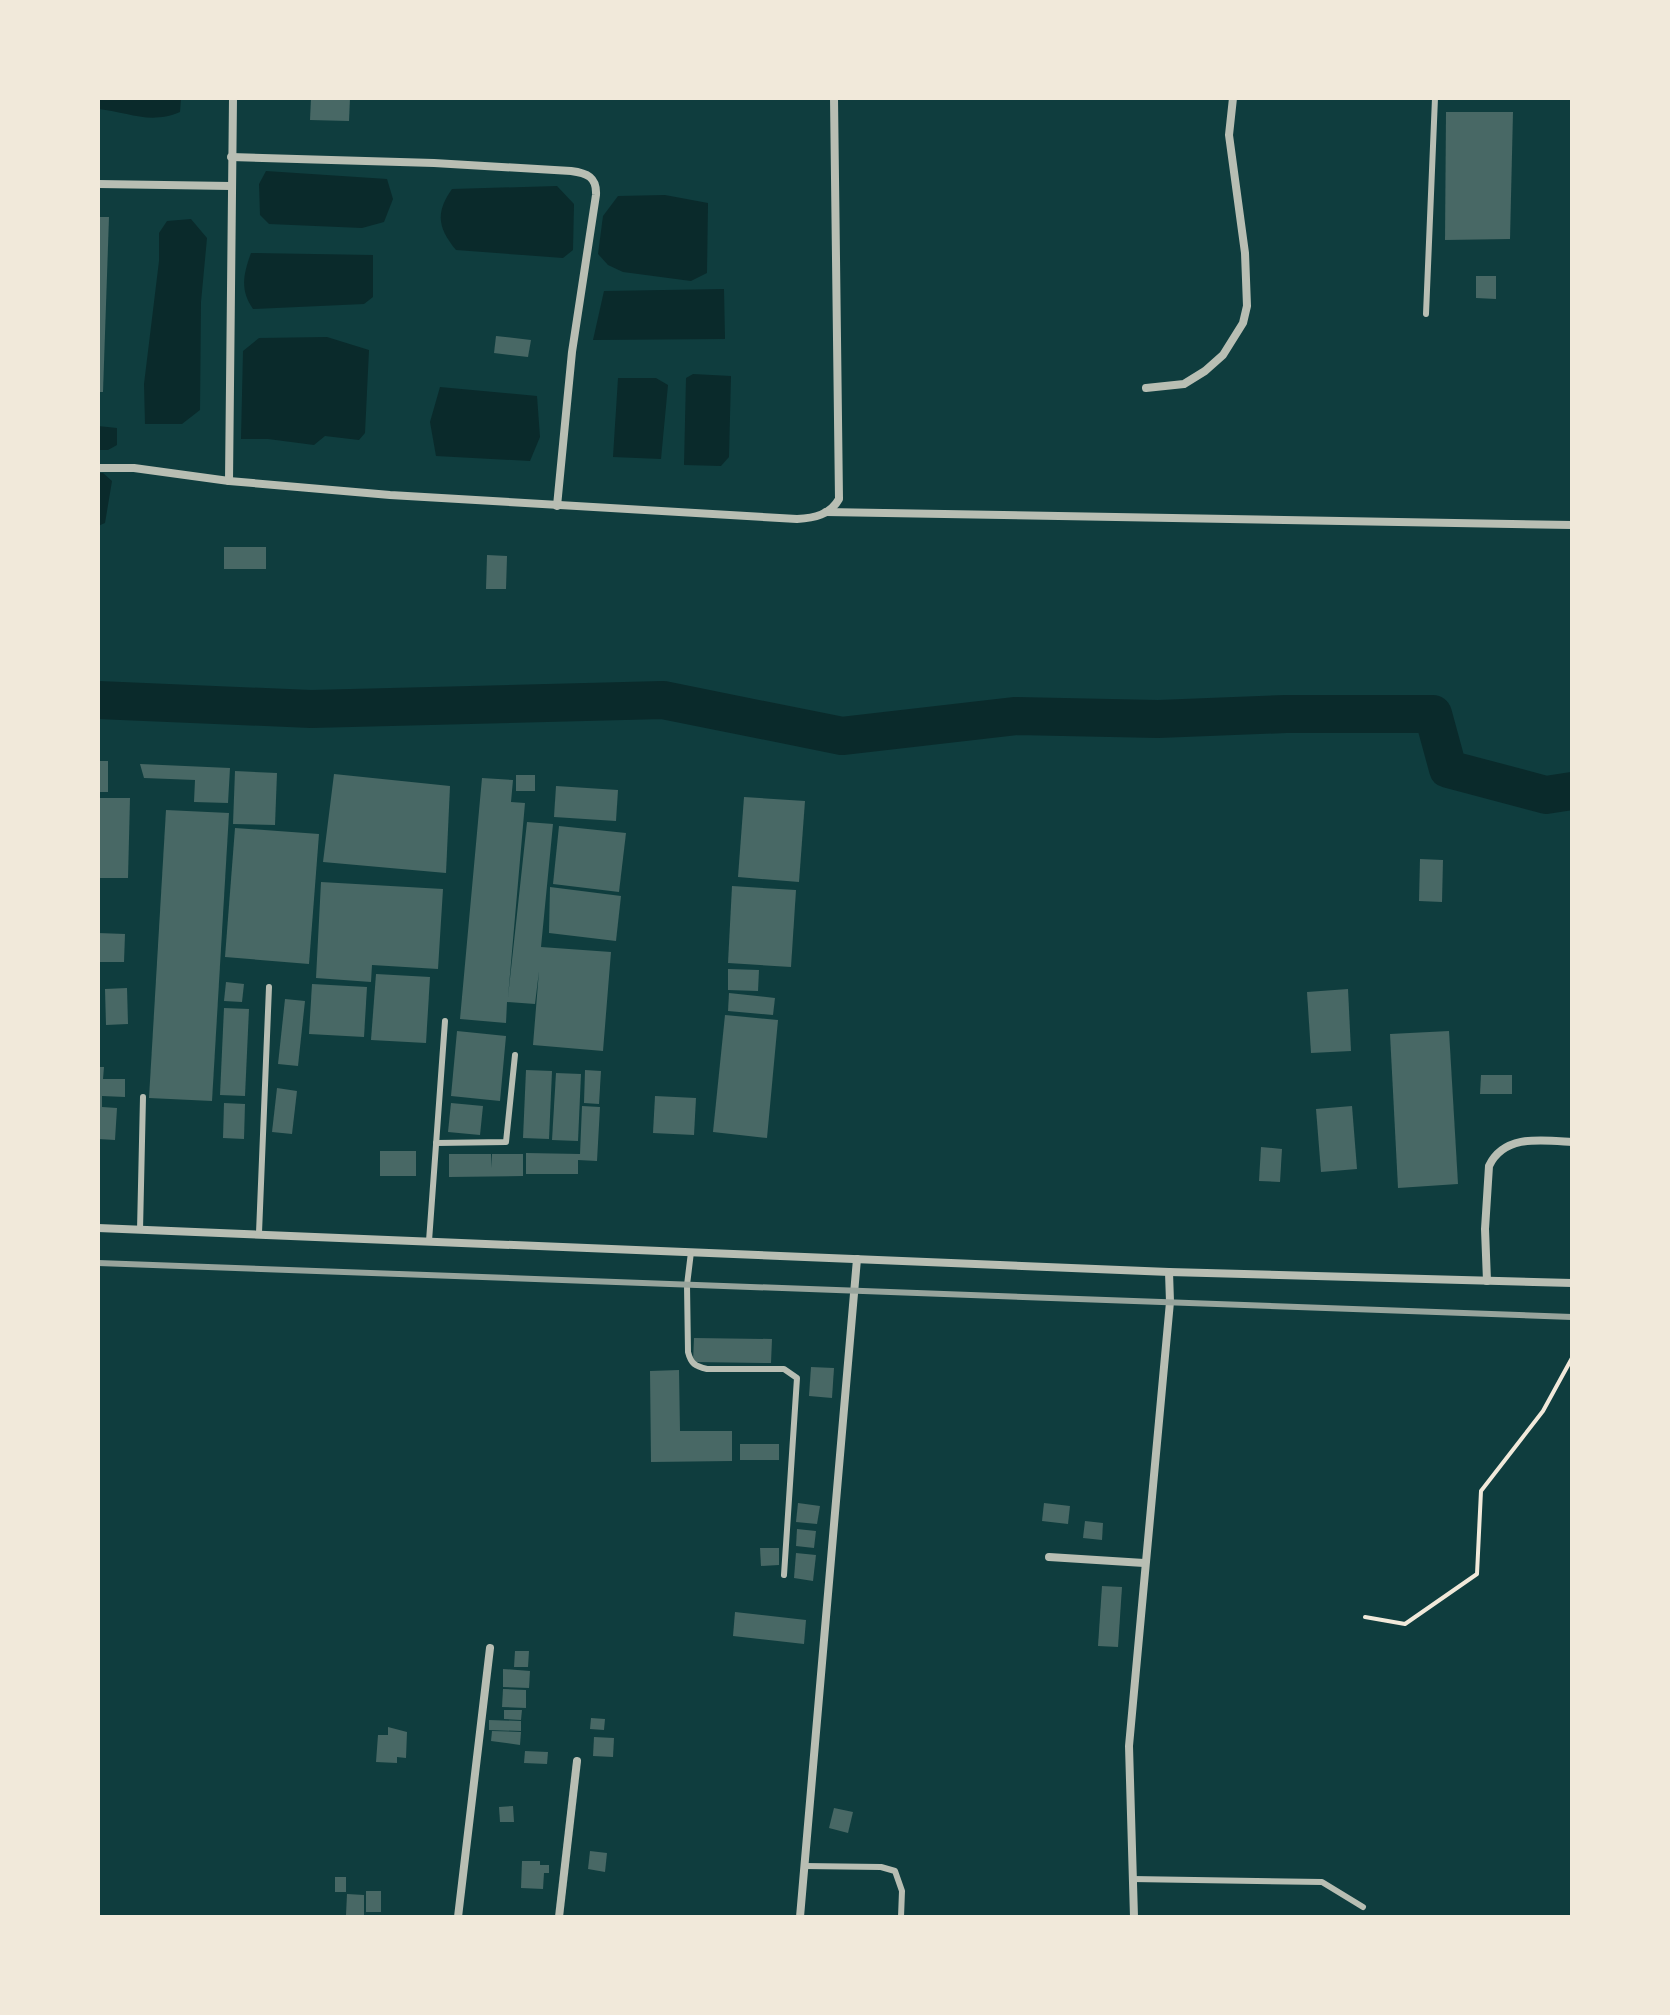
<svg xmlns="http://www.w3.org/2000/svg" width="1670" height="2015" font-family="'Nunito Sans',sans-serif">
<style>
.water{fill:#0a2a2b}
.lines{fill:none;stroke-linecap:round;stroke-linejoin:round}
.river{stroke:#0a2a2b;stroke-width:38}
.building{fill:#486865}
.path{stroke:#f1e9da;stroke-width:4}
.service{stroke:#b8beb3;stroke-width:6}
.minor{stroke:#b8beb3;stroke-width:8}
.rail{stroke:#97a49c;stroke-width:6}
</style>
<rect width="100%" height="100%" fill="#0f3d3e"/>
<g class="water">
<path d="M98,98H181L180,112C149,125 129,112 98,109Z"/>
<polygon points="266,171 387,179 393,199 384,222 362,228 269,224 260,215 259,184"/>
<path d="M557,186L574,204L573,250L563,258L456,250C438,228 435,213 452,189Z"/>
<polygon points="665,195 708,203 707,273 691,281 623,272 608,265 598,254 603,216 618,196"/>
<polygon points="191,219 207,238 201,302 200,410 182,424 145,424 144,384 159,261 159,233 167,221"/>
<path d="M251,253L373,255V297L364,304L253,309C240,290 243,275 251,253Z"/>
<polygon points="724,289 725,339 593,340 604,291"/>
<polygon points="327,337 369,350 365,433 359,440 325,436 314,445 268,439 241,439 243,351 259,338"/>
<polygon points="693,374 731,376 729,457 721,466 684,465 686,378"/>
<polygon points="618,378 656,378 668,385 661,459 613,457"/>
<polygon points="440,387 537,396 540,437 530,461 436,456 430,422"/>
<polygon points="98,426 117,428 117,445 108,450 98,450"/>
<polygon points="98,473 103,473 112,481 105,523 98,526"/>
</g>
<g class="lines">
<polyline class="river" points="98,700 311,709 663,700 842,736 1016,716 1158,719 1286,714 1433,714 1448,769 1546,795 1572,791"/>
</g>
<g class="building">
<polygon points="311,98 350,98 349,121 310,120"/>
<polygon points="1446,112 1513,112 1510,239 1445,240"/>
<polygon points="98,217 109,217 103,392 98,392"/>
<polygon points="1476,276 1496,276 1496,299 1476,298"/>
<polygon points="496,336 531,340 528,357 494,353"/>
<rect x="224" y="547" width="42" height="22"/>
<polygon points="487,555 507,556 506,589 486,589"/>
<rect x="98" y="761" width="10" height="31"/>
<polygon points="140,764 230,768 228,803 194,802 195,780 144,778"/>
<polygon points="235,771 277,773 275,825 233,824"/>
<polygon points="334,774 450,786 446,873 323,862"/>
<rect x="516" y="775" width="19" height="16"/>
<polygon points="482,778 513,780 511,802 525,803 508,997 527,822 553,824 541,947 611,952 603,1051 533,1045 539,971 535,1004 507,1002 506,1023 460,1019"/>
<polygon points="556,786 618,790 616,821 554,817"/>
<polygon points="744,797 805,801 799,882 738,877"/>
<polygon points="98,798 130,798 128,878 98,878"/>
<polygon points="166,810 229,813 212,1101 149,1098"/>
<polygon points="559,826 626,833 619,892 553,884"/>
<polygon points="235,828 319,834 309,964 225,957"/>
<polygon points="1420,859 1443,860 1442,902 1419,901"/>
<polygon points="321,882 443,889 438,969 372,965 371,982 316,978"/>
<polygon points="732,886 796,890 791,967 728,963"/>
<polygon points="550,887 621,896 616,941 549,933"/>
<polygon points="98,933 125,934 124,962 98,962"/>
<polygon points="728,969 759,970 758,991 728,990"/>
<polygon points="376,974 430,977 426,1043 371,1040"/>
<polygon points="226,982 244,984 242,1002 224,1001"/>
<polygon points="312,984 367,987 364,1037 309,1034"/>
<polygon points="127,988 128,1024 106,1025 105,989"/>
<polygon points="1348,989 1351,1051 1311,1053 1307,992"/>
<polygon points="729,993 775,998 773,1015 728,1011"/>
<polygon points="285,999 305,1001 298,1066 278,1064"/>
<polygon points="224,1008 249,1009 245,1096 220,1095"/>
<polygon points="725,1015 778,1020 767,1138 713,1132"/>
<polygon points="457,1031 506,1036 500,1101 451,1096"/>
<polygon points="1449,1031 1458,1184 1398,1188 1390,1034"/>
<polygon points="98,1067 104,1067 103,1079 125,1079 125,1097 102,1096 102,1107 117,1108 115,1140 98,1139"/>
<polygon points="526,1070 552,1071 549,1139 523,1138"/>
<polygon points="585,1070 601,1071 599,1104 584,1103"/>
<polygon points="556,1073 581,1074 578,1141 552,1140"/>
<polygon points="1481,1075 1512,1075 1512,1094 1480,1094"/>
<polygon points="277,1088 297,1091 292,1134 272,1132"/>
<polygon points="655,1096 696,1098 694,1135 653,1133"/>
<polygon points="224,1103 245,1104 244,1139 223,1138"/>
<polygon points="451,1103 483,1106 480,1135 448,1132"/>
<polygon points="582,1106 600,1107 597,1161 578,1160 578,1174 526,1174 526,1153 580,1154"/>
<polygon points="1352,1106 1357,1169 1321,1172 1316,1109"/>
<polygon points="1261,1147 1282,1149 1280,1182 1259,1181"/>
<rect x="380" y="1151" width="36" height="25"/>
<polygon points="449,1154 491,1154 491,1168 492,1154 523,1154 523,1176 449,1177"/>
<polygon points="694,1338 772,1339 771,1363 693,1362"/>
<polygon points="811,1367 834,1368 832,1398 809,1396"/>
<polygon points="679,1370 680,1431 732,1431 732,1461 651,1462 650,1371"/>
<rect x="740" y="1444" width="39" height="16"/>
<polygon points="798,1503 820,1506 817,1524 796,1522"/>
<polygon points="1044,1503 1070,1506 1068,1524 1042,1521"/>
<polygon points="1085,1521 1103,1523 1102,1540 1083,1538"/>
<polygon points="797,1529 816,1531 814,1548 796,1546"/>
<polygon points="760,1548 779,1548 779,1565 761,1566"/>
<polygon points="796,1553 816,1555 813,1581 794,1578"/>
<polygon points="1102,1586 1122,1587 1118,1647 1098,1646"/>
<polygon points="735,1612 806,1620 804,1644 733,1636"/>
<polygon points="515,1651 529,1651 528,1667 514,1667"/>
<polygon points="503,1669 530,1671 529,1688 503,1687"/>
<polygon points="503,1689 526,1690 526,1708 502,1707"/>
<polygon points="504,1710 522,1710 521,1720 504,1719"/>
<polygon points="591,1718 605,1719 604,1730 590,1729"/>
<polygon points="489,1720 521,1721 521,1731 489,1730"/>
<polygon points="388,1727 407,1732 406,1758 397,1757 397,1763 376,1762 378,1735 388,1735"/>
<polygon points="492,1731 521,1732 520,1745 491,1741"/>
<polygon points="594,1737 614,1738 613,1757 593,1756"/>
<polygon points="525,1751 548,1752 547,1764 524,1763"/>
<polygon points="513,1806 514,1822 500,1822 499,1807"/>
<polygon points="834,1808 853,1812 848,1833 829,1828"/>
<polygon points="590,1851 607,1853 605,1872 588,1869"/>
<polygon points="522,1861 540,1861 540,1865 549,1865 549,1873 544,1873 543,1889 521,1888"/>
<rect x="335" y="1877" width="11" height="15"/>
<rect x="366" y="1891" width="15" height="21"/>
<polygon points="347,1894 364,1895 364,1915 346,1915"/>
</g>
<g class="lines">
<polyline class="path" points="1365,1617 1405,1624 1477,1574 1481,1491 1543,1411 1572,1358"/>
<g class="service">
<polyline points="1426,314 1435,98"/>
<polyline points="436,1143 506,1142 515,1055"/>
<polyline points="140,1230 143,1097"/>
<polyline points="259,1233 269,987"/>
<polyline points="429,1241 445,1021"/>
<path d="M691,1252L687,1285L688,1352C691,1364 695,1366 707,1369H784L797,1378L784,1575"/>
<polyline points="804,1866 881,1867 895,1871 902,1891 901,1917"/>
<polyline points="1132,1879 1322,1882 1363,1907"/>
</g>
<g class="minor">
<path d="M231,157L434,163L571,171C587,173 597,177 596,195L572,352L557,506"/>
<polyline points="98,184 231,186"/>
<polyline points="1146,388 1184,384 1205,371 1223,355 1243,323 1247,306 1245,253 1229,135 1233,98"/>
<path d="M98,468H134L229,481L390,495L797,519C814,518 830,515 839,499L834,98"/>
<polyline points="229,481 233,98"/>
<polyline points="826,512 1572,525"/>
<polyline points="98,1228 1169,1272 1572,1283"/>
<path d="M1487,1281L1485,1229L1489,1166C1504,1134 1542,1140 1572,1142"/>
<polyline points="1049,1557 1144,1563"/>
<polyline points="458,1917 490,1648"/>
<polyline points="559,1917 577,1761"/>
<polyline points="800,1917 857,1259"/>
<polyline points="1134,1917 1129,1746 1170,1302 1169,1272"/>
</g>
<polyline class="rail" points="98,1263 1572,1317"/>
</g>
<rect width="1670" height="2015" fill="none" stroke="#f1e9da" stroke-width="200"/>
</svg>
